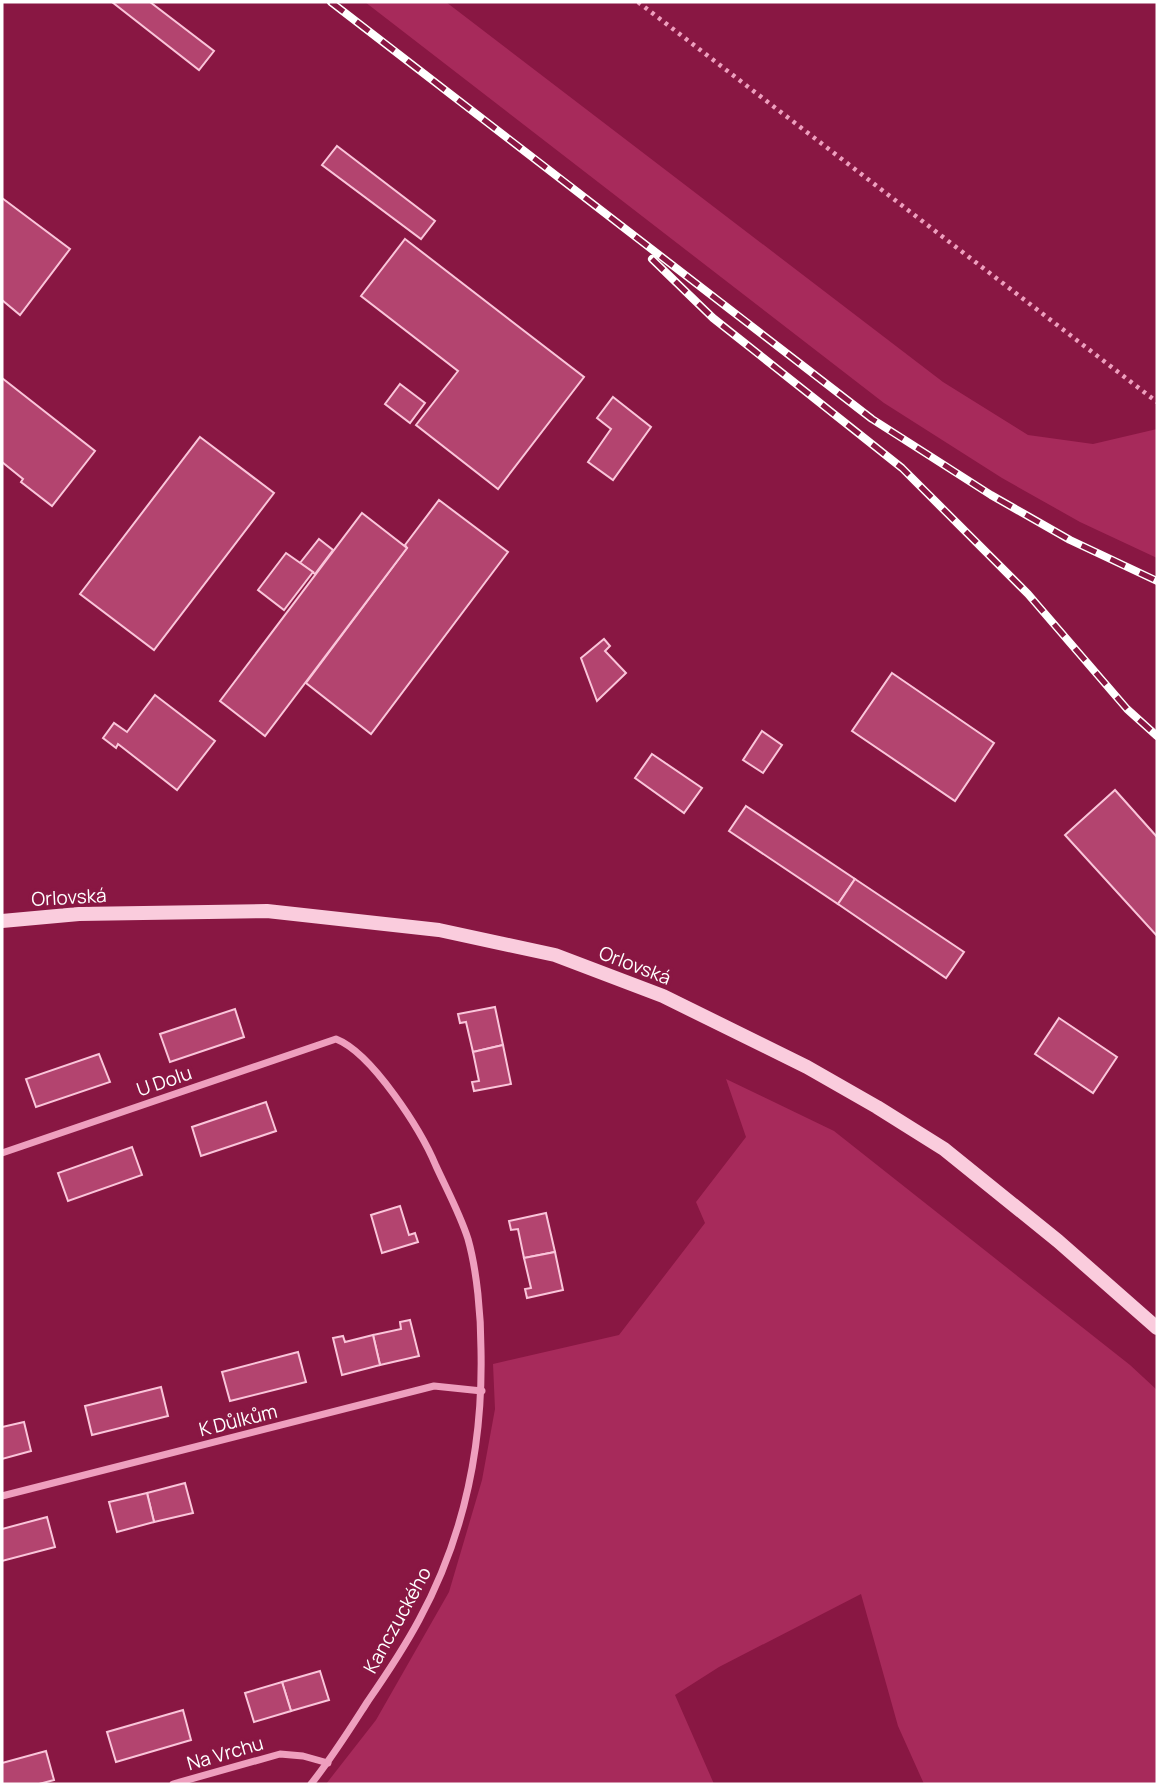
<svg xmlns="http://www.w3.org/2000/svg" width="1159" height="1786" font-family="Manrope,sans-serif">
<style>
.green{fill:#a72a5b}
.building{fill:#b3446f;stroke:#fac5da;stroke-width:2}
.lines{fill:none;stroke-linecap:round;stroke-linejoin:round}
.path{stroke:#ee9fbe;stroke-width:4.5;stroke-dasharray:3.5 5;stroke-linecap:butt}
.street{stroke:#ee9fbe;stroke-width:7}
.secondary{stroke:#faccdd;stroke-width:14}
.rail-casing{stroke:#fff;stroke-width:8}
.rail{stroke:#891743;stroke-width:5;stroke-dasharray:16;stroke-linecap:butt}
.labels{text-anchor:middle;stroke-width:7;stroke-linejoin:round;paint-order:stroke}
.street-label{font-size:19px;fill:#fff;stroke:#891743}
</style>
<rect width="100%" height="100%" fill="#891743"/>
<g class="green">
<polygon points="365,2 446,2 943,382 1028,435 1093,444 1157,429 1157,558 1080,522 1002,478 884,403"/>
<polygon points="726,1079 834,1131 1130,1365 1157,1390 1157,1784 924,1784 898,1726 861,1594 719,1667 675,1695 714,1784 326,1784 376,1720 449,1592 482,1480 495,1409 493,1364 619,1335 705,1223 696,1202 746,1137"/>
</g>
<g class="building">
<polygon points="112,2 150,2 214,51 199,70"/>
<polygon points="337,146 435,221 421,239 322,165"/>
<polygon points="2,198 70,249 20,315 2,300"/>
<polygon points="405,239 584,377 498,489 416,425 458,371 361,296"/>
<polygon points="2,378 95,451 52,506 21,482 23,479 2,462"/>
<polygon points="400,384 425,403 410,423 385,404"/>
<polygon points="613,397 651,427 613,480 588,462 611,429 597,418"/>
<polygon points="200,437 274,493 154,650 80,594"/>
<polygon points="439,500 508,552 371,734 306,683 407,548 405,545"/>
<polygon points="362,513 407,548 265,736 220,701"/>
<polygon points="319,539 333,550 315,574 300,563"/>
<polygon points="286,553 313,572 284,610 258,590"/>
<polygon points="604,639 610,646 605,651 626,673 597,701 581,658"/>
<polygon points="892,673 994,743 955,801 852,731"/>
<polygon points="155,695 215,741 177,790 118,744 116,748 103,738 114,723 127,732"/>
<polygon points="762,731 782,745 763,773 743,760"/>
<polygon points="652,754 702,788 684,813 635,778"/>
<polygon points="1115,790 1157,837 1157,936 1065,835"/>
<polygon points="746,806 855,879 838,904 729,831"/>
<polygon points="855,879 964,952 946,978 838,904"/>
<polygon points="495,1007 503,1045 473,1052 466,1022 460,1023 458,1014"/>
<polygon points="235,1009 244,1037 170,1062 160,1034"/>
<polygon points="1059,1018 1117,1057 1093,1093 1035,1054"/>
<polygon points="503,1045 511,1084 474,1091 472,1082 479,1081 473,1052"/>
<polygon points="99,1054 110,1082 36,1107 26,1079"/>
<polygon points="266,1102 276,1131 201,1156 192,1127"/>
<polygon points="132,1147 142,1175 68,1201 58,1173"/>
<polygon points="400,1206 409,1235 415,1233 418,1242 382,1253 371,1215"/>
<polygon points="546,1213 555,1252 524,1258 518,1229 511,1230 509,1221"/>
<polygon points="555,1252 563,1290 527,1298 525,1289 531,1288 524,1258"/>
<polygon points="410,1320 419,1356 380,1365 373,1335 401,1329 400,1322"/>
<polygon points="373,1335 380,1365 342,1375 333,1338 343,1336 345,1342"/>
<polygon points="298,1352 306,1382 230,1401 222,1372"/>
<polygon points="161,1387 168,1416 92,1435 85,1406"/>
<polygon points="24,1422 31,1451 2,1459 2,1427"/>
<polygon points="185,1483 193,1513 154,1522 147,1493"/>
<polygon points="147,1493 154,1522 117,1532 109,1502"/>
<polygon points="47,1517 55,1547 2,1561 2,1529"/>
<polygon points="320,1671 329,1700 291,1711 282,1682"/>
<polygon points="282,1682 291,1711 254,1722 245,1693"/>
<polygon points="183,1710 191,1740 116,1762 107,1732"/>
<polygon points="46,1751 54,1780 39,1784 2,1784 2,1763"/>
</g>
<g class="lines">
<polyline class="path" points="638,2 1157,402"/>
<g class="street">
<path d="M2,1153L336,1039C372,1053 421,1130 436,1166C447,1190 460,1214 468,1239C477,1271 481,1316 481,1350C483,1444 464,1537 419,1620C404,1648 386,1675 368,1701C350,1729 332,1758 311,1784"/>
<polyline points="2,1496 434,1386 482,1391"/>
<polyline points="173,1784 280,1754 303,1756 328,1763"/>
</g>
<polyline class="secondary" points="2,921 79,914 267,911 439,930 555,955 663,996 807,1067 877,1107 944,1149 1058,1241 1157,1328"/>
<g class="rail-casing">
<g id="rail">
<polyline points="331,2 872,419 991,495 1070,540 1157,581"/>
<polyline points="652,259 713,318 902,468 1028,594 1127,709 1157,736"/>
</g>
</g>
<use href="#rail" class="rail"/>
</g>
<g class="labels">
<g class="street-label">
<text transform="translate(69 897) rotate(-3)" y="7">Orlovská</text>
<text transform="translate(635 965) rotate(21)" y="7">Orlovská</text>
<text transform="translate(164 1081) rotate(-19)" y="7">U Dolu</text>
<text transform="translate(238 1420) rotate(-14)" y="7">K Důlkům</text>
<text transform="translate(397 1620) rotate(-61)" y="7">Kanczuckého</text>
<text transform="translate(225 1753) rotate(-16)" y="7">Na Vrchu</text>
</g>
</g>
<rect width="1159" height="1786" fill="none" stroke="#ffffff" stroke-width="7"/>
</svg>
